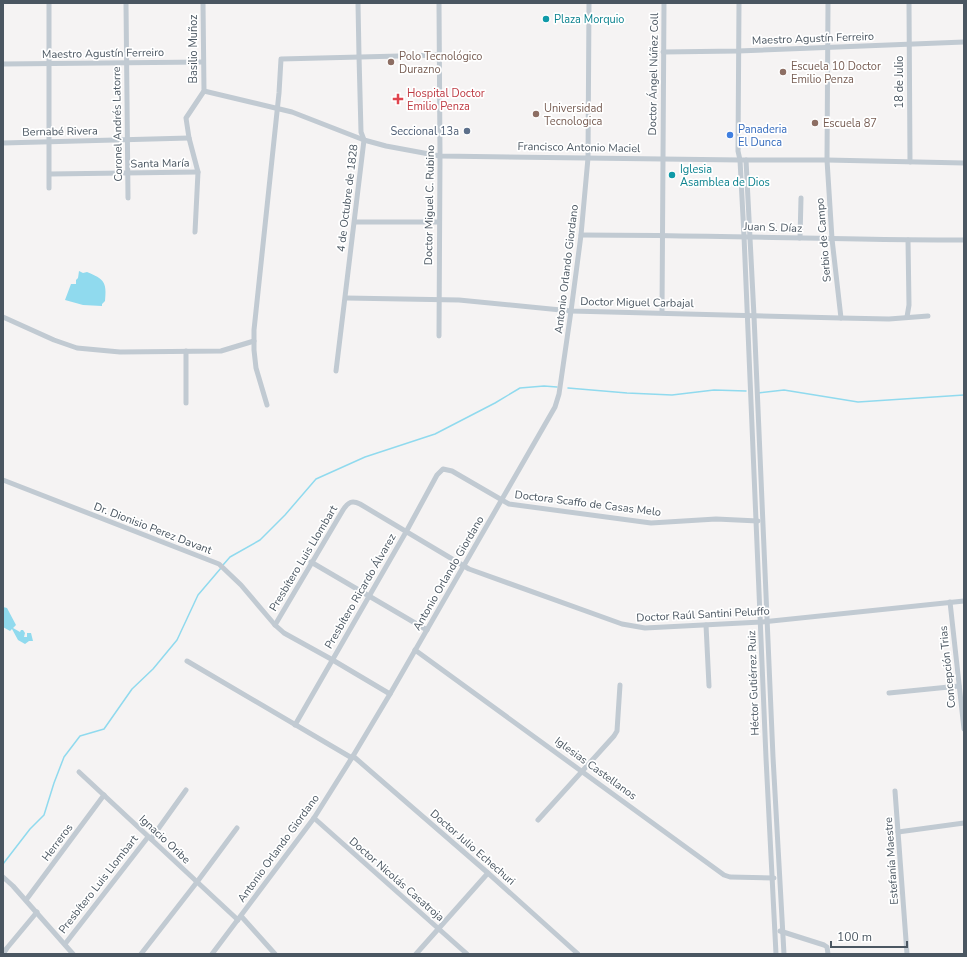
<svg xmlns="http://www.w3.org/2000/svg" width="967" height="957" font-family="'Nunito Sans',sans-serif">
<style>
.water{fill:#90daee}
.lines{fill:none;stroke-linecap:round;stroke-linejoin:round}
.stream{stroke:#90daee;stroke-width:1.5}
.minor{stroke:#c1cad2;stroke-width:5}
.culture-dot{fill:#0f9aa8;stroke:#fff;stroke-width:1.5}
.education-dot{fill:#8d6e63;stroke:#fff;stroke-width:1.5}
.health-dot{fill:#e0444e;stroke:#fff;stroke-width:1.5}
.service-dot{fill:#5c6f8a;stroke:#fff;stroke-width:1.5}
.shop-dot{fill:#3f7fe0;stroke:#fff;stroke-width:1.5}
.labels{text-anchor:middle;stroke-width:3.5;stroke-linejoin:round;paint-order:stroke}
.culture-label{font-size:11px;fill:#0d838f;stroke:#fff;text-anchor:start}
.street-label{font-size:11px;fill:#4a5661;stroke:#fff}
.education-label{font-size:11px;fill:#785e54;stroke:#fff;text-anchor:start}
.health-label{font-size:11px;fill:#be3a42;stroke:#fff;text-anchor:start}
.shop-label{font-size:11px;fill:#366cbe;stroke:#fff;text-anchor:start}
.service-label{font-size:11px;fill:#4e5e75;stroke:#fff;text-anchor:end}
</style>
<rect width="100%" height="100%" fill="#f5f3f3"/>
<g class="water">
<path d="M79,271L83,273L87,272C104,279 107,282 105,301L102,304V306L83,305L65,300L71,284H76V280L78,278Z"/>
<polygon points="3,607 7,608 16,625 13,628 20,632 21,630 23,630 25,633 24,637 27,637 27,633 31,633 33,641 29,641 25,644 18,640 12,629 10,631 3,627"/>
</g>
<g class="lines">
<g class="stream">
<polyline points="568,388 627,393 672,395 714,390 746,391"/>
<polyline points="758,393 784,390 858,402 964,395"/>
<polyline points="223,565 230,557 260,540 285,515 316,479 365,457 435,434 495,403 520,388 544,386 557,387"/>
<polyline points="3,864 30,829 44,815 54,783 64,757 80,736 104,729 132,689 153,669 177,640 198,595 221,568"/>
</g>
<g class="minor">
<polyline points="49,3 49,188"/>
<polyline points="126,3 128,198"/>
<polyline points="439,3 440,156 439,336"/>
<polyline points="739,3 738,151 740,160 744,236 766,758 776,954"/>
<polyline points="828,3 827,160 832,239 841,318"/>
<polyline points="909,3 910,162"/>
<polyline points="663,52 738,51 964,42"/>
<polyline points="3,64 203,62"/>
<polyline points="204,91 292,112 364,140 386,146 440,156 740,160 827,160 964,163"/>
<polyline points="3,143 189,138"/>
<polyline points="746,160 754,316 773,757 784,954"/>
<polyline points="50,174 198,172"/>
<polyline points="355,222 439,222"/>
<polyline points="195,232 198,172 189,138 186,118 204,91 203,3"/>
<path d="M581,235C709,235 836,240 964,240"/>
<polyline points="800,238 801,198"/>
<polyline points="346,298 459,300 571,311 841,318 889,319 928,316"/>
<polyline points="662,312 664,3"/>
<polyline points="3,317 54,340 77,348 120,352 221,351 254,341"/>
<polyline points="907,317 909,305 908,240"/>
<polyline points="336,371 364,140 361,132 359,56 358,3"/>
<polyline points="186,403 186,351"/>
<polyline points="267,405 256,368 254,350 254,330 279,93 281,59 439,55"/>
<polyline points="3,480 219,564 241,585 275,625 284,633 331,659 390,694"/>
<polyline points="311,562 427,630"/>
<polyline points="950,602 964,729"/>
<path d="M275,625L343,510C348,502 352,500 360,504L469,569L622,624L645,628L761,622L964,601"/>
<polyline points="706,625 709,686"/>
<polyline points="415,650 724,875 730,877 774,878"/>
<polyline points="187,661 352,758"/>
<polyline points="889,693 959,686"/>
<polyline points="295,725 406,532 437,475 443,469 452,471 509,504 651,523 716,519 758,521"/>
<polyline points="353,756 488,873 578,954"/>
<polyline points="79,772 238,920"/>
<polyline points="895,791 907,954"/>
<polyline points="314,818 467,954"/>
<polyline points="538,820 614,736 617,731 620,685"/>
<polyline points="898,832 964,823"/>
<polyline points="151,839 186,790"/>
<polyline points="3,877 13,886 73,954"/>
<polyline points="26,900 104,795"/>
<polyline points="241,916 275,954"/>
<polyline points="780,931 824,945 827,947 828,954"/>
<polyline points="65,944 148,837"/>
<polyline points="3,954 7,948 37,912"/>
<polyline points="141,954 197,882 237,828"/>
<polyline points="212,954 314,818 353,756 390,694 555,407 559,394 571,311 581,235 588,158 589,3"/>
<polyline points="416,954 488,873"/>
</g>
</g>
<g class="culture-dot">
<circle cx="546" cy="19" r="4"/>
<circle cx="672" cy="175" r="4"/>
</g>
<g class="education-dot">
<circle cx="391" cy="62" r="4"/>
<circle cx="783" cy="72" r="4"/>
<circle cx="536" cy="114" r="4"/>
<circle cx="815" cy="123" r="4"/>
</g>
<path class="health-dot" d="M396 93h4v4h4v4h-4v4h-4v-4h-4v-4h4z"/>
<circle class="service-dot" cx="467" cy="131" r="4"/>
<circle class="shop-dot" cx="730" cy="135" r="4"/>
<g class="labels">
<g class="culture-label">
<text x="554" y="23">Plaza Morquio</text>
<text x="680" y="173">Iglesia<tspan x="680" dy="13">Asamblea de Dios</tspan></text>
</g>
<g class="street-label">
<text transform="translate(813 38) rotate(-2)" y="4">Maestro Agustín Ferreiro</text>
<text transform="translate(193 49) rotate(-90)" y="4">Basilio Muñoz</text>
<text transform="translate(103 53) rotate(-1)" y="4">Maestro Agustín Ferreiro</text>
<text transform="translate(653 74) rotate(-89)" y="4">Doctor Ángel Núñez Coll</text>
<text transform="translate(899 82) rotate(-90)" y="4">18 de Julio</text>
<text transform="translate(117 124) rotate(-91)" y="4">Coronel Andrés Latorre</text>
<text transform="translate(60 131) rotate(-1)" y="4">Bernabé Rivera</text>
<text transform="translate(579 147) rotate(1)" y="4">Francisco Antonio Maciel</text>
<text transform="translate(160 163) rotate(-1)" y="4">Santa María</text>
<text transform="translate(347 198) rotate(-83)" y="4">4 de Octubre de 1828</text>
<text transform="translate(429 205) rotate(-89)" y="4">Doctor Miguel C. Rubino</text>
<text transform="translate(773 227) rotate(2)" y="4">Juan S. Díaz</text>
<text transform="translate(823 240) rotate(-95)" y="4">Serbio de Campo</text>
<text transform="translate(566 269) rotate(-83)" y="4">Antonio Orlando Giordano</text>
<text transform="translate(637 302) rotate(1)" y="4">Doctor Miguel Carbajal</text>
<text transform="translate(588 503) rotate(7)" y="4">Doctora Scaffo de Casas Melo</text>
<text transform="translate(153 528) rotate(21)" y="4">Dr. Dionisio Perez Davant</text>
<text transform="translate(303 558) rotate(-59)" y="4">Presbítero Luis Llombart</text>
<text transform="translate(448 573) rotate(-60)" y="4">Antonio Orlando Giordano</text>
<text transform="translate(360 591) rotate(-60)" y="4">Presbítero Ricardo Álvarez</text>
<text transform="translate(703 614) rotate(-3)" y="4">Doctor Raúl Santini Peluffo</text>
<text transform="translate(947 667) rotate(-96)" y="4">Concepción Trias</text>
<text transform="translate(753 683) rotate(-92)" y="4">Héctor Gutiérrez Ruiz</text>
<text transform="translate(596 768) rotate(36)" y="4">Iglesias Castellanos</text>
<text transform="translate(165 839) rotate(43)" y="4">Ignacio Oribe</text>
<text transform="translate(57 842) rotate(-53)" y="4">Herreros</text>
<text transform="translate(473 847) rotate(41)" y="4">Doctor Julio Echechuri</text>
<text transform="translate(278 848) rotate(-54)" y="4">Antonio Orlando Giordano</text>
<text transform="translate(891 861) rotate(-94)" y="4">Estefanía Maestre</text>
<text transform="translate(397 879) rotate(41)" y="4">Doctor Nicolás Casatroja</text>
<text transform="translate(98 884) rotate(-52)" y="4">Presbítero Luis Llombart</text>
</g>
<g class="education-label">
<text x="399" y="60">Polo Tecnológico<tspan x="399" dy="13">Durazno</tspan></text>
<text x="791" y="70">Escuela 10 Doctor<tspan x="791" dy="13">Emilio Penza</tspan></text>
<text x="544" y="112">Universidad<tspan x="544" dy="13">Tecnologica</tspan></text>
<text x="823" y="127">Escuela 87</text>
</g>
<g class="health-label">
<text x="407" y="97">Hospital Doctor<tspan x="407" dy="13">Emilio Penza</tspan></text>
</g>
<g class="shop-label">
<text x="738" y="133">Panaderia<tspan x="738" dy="13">El Dunca</tspan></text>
</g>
<g class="service-label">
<text x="459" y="135">Seccional 13a</text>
</g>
</g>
<rect width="967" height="957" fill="none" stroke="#4a5661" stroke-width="8"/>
<path d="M831 941v6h76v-6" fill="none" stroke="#4a5661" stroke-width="2"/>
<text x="837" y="941" font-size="12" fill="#4a5661" stroke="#ffffff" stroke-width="3" paint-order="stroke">100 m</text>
</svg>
